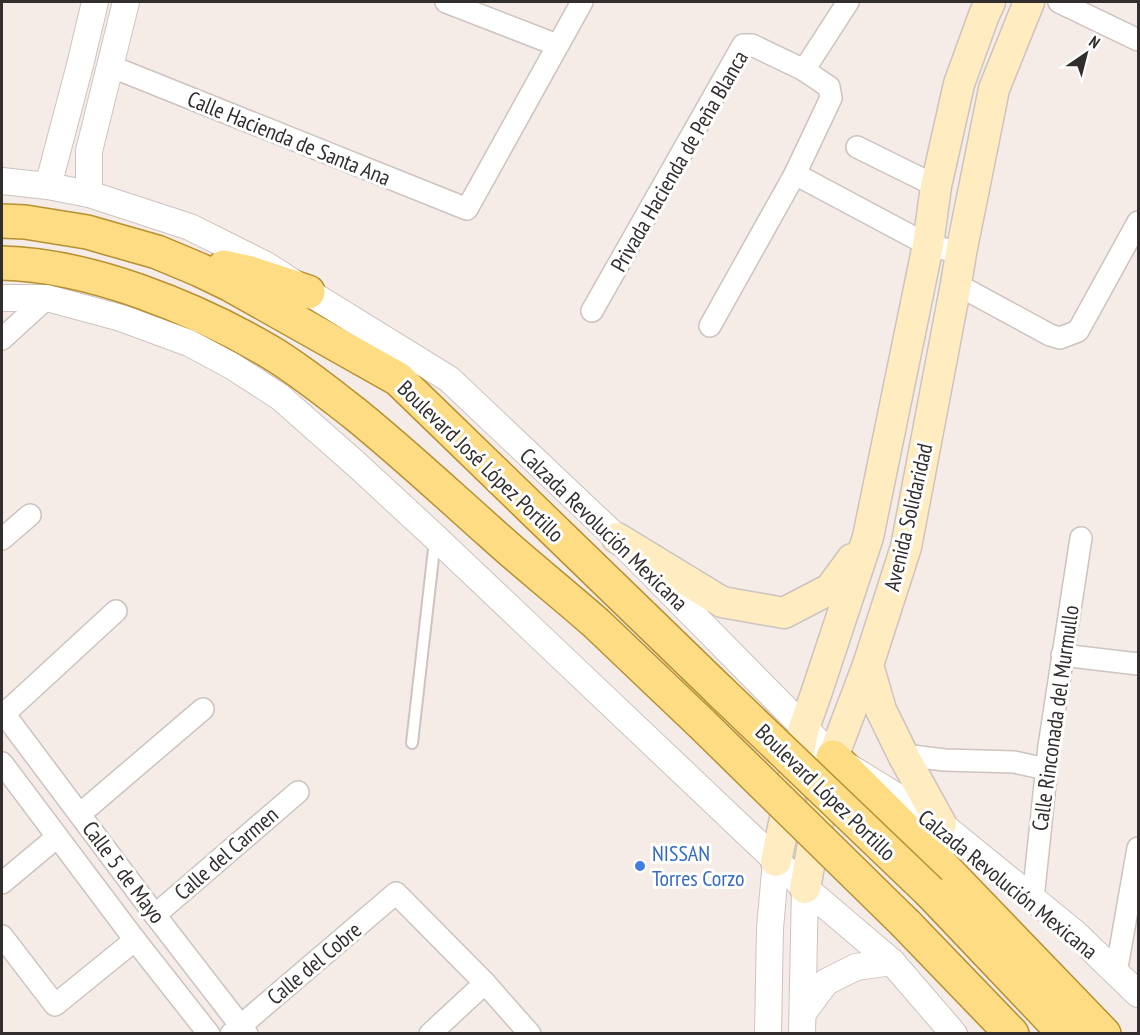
<svg xmlns="http://www.w3.org/2000/svg" width="1140" height="1035" font-family="'PT Sans Narrow',sans-serif">
<style>
.lines{fill:none;stroke-linecap:round;stroke-linejoin:round}
.service-casing{stroke:#cdc3bf;stroke-width:14}
.minor-casing{stroke:#cdc3bf;stroke-width:24}
.tertiary-casing{stroke:#cdc3bf;stroke-width:28}
.secondary-casing{stroke:#cdc3bf;stroke-width:33}
.primary-casing{stroke:#b79030;stroke-width:36}
.service{stroke:#fff;stroke-width:10}
.minor{stroke:#fff;stroke-width:21}
.tertiary{stroke:#fff;stroke-width:26}
.secondary{stroke:#ffedc1;stroke-width:30}
.primary{stroke:#fedc83;stroke-width:33}
.primary-bridge-casing{stroke:#b79030;stroke-width:36;stroke-linecap:butt}
.primary-bridge{stroke:#fedc83;stroke-width:33}
.shop-dot{fill:#3f7fe0;stroke:#fff;stroke-width:2}
.labels{text-anchor:middle;stroke-width:6;stroke-linejoin:round;paint-order:stroke}
.street-label{font-size:22px;fill:#322e2d;stroke:#fff}
.shop-label{font-size:22px;fill:#366cbe;stroke:#fff;text-anchor:start}
</style>
<rect width="100%" height="100%" fill="#f5ebe7"/>
<g class="lines">
<g class="service-casing">
<polyline id="service" points="412,743 435,540"/>
</g>
<g class="minor-casing">
<g id="minor">
<polyline points="446,2 557,45"/>
<polyline points="1059,2 1138,40"/>
<polyline points="110,66 467,209 582,2"/>
<polyline points="804,70 848,2"/>
<polyline points="857,147 936,186"/>
<polyline points="795,174 928,245 961,253"/>
<polyline points="956,284 1050,335 1060,338 1078,331 1138,222"/>
<polyline points="592,311 743,45 752,45 804,70 829,87 831,98 795,174 710,326"/>
<polyline points="2,339 47,298"/>
<polyline points="2,539 30,515"/>
<polyline points="1062,655 1138,664"/>
<polyline points="2,711 155,915 247,1034"/>
<polyline points="2,716 116,611"/>
<polyline points="903,755 945,760 1014,762 1046,769"/>
<polyline points="2,763 135,940 209,1034"/>
<polyline points="80,814 203,709"/>
<polyline points="2,883 57,837"/>
<polyline points="1033,899 1049,746 1081,538"/>
<polyline points="155,915 298,792"/>
<polyline points="2,936 55,1005 135,940"/>
<polyline points="1116,973 1138,848"/>
<polyline points="231,1034 396,893 485,983 530,1034"/>
<polyline points="430,1034 485,983"/>
</g>
</g>
<g class="tertiary-casing">
<g id="tertiary">
<polyline points="2,181 48,186 89,194 190,227 266,265 308,292 449,379 617,538 833,757 941,824 1075,933 1138,994"/>
<polyline points="48,186 80,65 95,2"/>
<polyline points="89,194 89,151 126,2"/>
<polyline points="2,298 47,298 121,318 189,343 232,366 280,397 356,464 435,537 805,888 892,962 954,1034"/>
<polyline points="803,1013 826,982 856,967 892,962"/>
<polyline points="768,1034 770,928 776,861"/>
<polyline points="802,1034 805,888"/>
</g>
</g>
<g class="secondary-casing">
<g id="secondary">
<polyline points="617,538 722,602 784,613 830,589 852,559"/>
<polyline points="868,665 881,710 903,755 941,824"/>
<polyline points="776,861 804,728 817,691 868,537 928,245 936,186 959,84 984,15 990,2"/>
<polyline points="805,888 814,839 833,757 868,665 906,547 956,284 961,253 994,89 1029,2"/>
</g>
</g>
<g class="primary-casing">
<g id="primary">
<polyline points="2,221 25,222 87,232 157,252 200,270 231,285 398,379 721,692"/>
<path d="M2,263C46,264 96,276 139,291C184,307 228,327 270,352C300,370 327,392 354,413C401,451 445,492 490,532C525,564 562,593 597,624C632,657 667,691 702,724"/>
<polyline points="224,267 247,272 308,292"/>
<polyline points="833,757 943,867 1104,1034"/>
<polyline points="930,892 1065,1034"/>
<polyline points="906,924 1012,1034"/>
</g>
</g>
<use href="#service" class="service"/>
<use href="#minor" class="minor"/>
<use href="#tertiary" class="tertiary"/>
<use href="#secondary" class="secondary"/>
<use href="#primary" class="primary"/>
<g class="primary-bridge-casing">
<g id="primary-bridge">
<polyline points="721,692 930,892"/>
<polyline points="702,724 906,924"/>
</g>
</g>
<use href="#primary-bridge" class="primary-bridge"/>
</g>
<circle class="shop-dot" cx="640" cy="866" r="6"/>
<g class="labels">
<g class="street-label">
<text transform="translate(289 138) rotate(22)" y="8">Calle Hacienda de Santa Ana</text>
<text transform="translate(679 161) rotate(-60)" y="8">Privada Hacienda de Peña Blanca</text>
<text transform="translate(481 461) rotate(44)" y="8">Boulevard José López Portillo</text>
<text transform="translate(908 517) rotate(-77)" y="8">Avenida Solidaridad</text>
<text transform="translate(604 529) rotate(44)" y="8">Calzada Revolución Mexicana</text>
<text transform="translate(1055 718) rotate(-82)" y="8">Calle Rinconada del Murmullo</text>
<text transform="translate(826 792) rotate(44)" y="8">Boulevard López Portillo</text>
<text transform="translate(226 853) rotate(-41)" y="8">Calle del Carmen</text>
<text transform="translate(124 872) rotate(53)" y="8">Calle 5 de Mayo</text>
<text transform="translate(1008 884) rotate(39)" y="8">Calzada Revolución Mexicana</text>
<text transform="translate(314 963) rotate(-40)" y="8">Calle del Cobre</text>
</g>
<g class="shop-label">
<text x="652" y="861">NISSAN<tspan x="652" dy="25">Torres Corzo</tspan></text>
</g>
</g>
<rect width="1140" height="1035" fill="none" stroke="#322e2d" stroke-width="6"/>
<g transform="translate(1086 54) rotate(35)" stroke="#ffffff" stroke-width="4.5" paint-order="stroke">
<path d="M0-4.5L10 22L0 15L-10 22Z" fill="#322e2d"/>
<text y="-9" font-size="16" font-weight="bold" text-anchor="middle" fill="#322e2d">N</text>
</g>
</svg>
